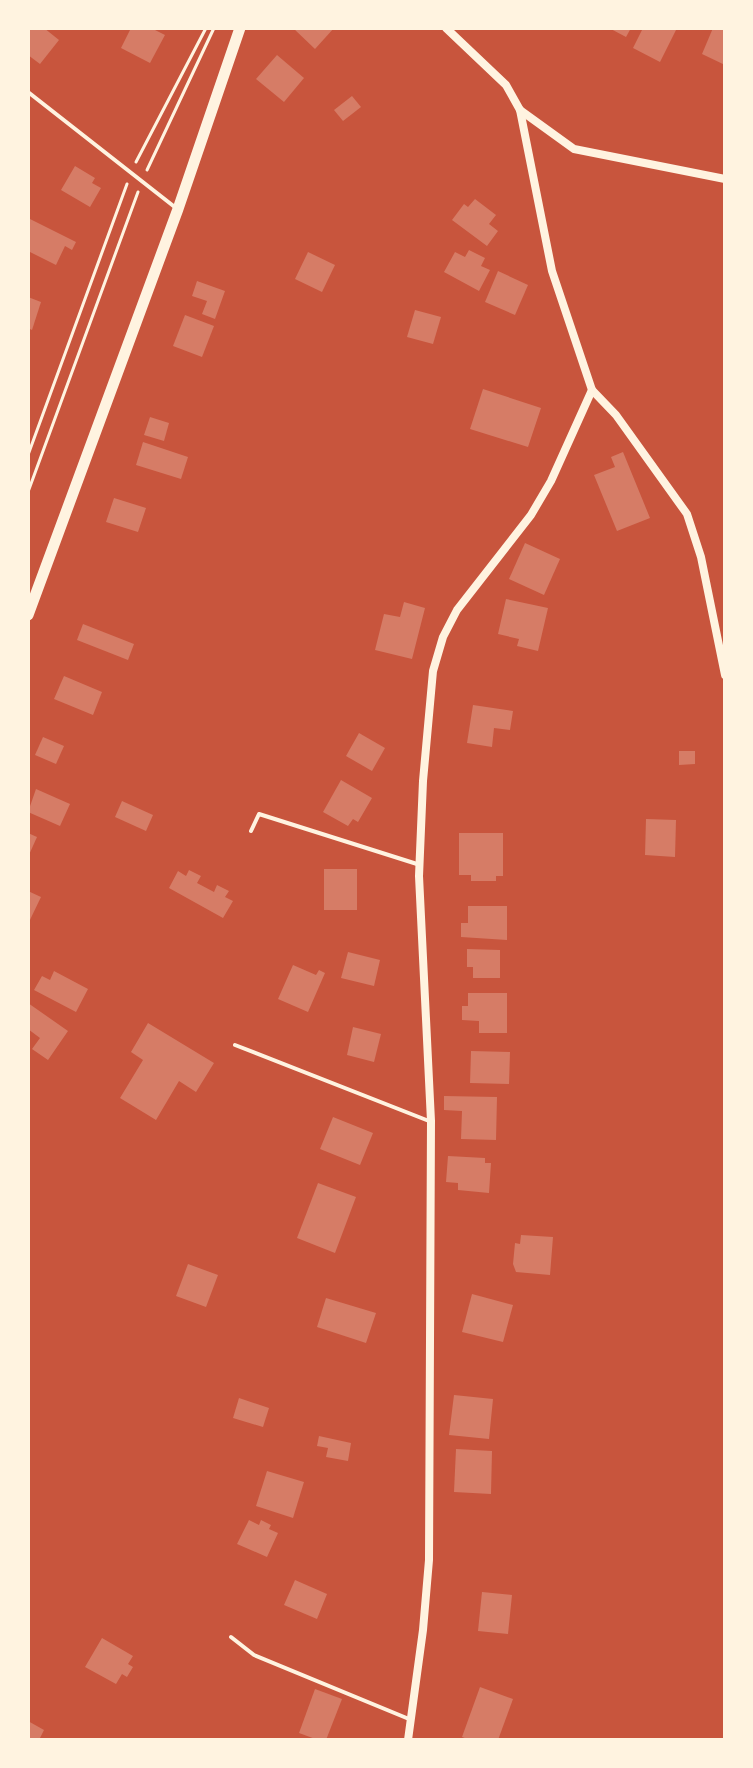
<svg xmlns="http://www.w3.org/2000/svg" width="753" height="1768" font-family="Manrope,sans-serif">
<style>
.building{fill:#d67c66}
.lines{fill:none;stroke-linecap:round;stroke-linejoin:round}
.path{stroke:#fff3e0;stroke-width:3}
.service{stroke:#fff3e0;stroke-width:4}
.minor{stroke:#fff3e0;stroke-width:8}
.secondary{stroke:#fff3e0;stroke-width:11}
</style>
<rect width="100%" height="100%" fill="#c8553d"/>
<g class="building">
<polygon points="28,28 44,28 59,40 40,64 28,55"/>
<polygon points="131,28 151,28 165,35 150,63 121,48"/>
<polygon points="293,28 334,28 315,49"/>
<polygon points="609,28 631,28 626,37"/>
<polygon points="643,28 677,28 660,62 633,48"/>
<polygon points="713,28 725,28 725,65 702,54"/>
<polygon points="277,55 304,78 284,102 256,79"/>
<polygon points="352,96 361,107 343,121 334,110"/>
<polygon points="75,166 95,178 92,183 101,188 90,207 61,190"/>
<polygon points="475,199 496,215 489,224 498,231 487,246 452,220 464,204 468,207"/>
<polygon points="28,218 76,242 72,250 65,246 56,265 28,251"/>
<polygon points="469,250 485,258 481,266 490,270 479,291 444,272 455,252 465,257"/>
<polygon points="308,252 335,265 322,292 295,279"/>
<polygon points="498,271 528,285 515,315 485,302"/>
<polygon points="197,281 225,291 215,319 202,314 207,301 192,296"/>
<polygon points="28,297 41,302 32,330 28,328"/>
<polygon points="415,310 441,317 433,344 407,337"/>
<polygon points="185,315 214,326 202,357 173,346"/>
<polygon points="483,389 541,408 528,447 470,429"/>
<polygon points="150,417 169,423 164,441 144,435"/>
<polygon points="143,442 188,457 181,479 136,465"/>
<polygon points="623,452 650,518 617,531 594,475 615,467 611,457"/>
<polygon points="114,498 146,508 138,532 106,522"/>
<polygon points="525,543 560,559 544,595 509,579"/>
<polygon points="506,599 548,608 538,651 517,646 519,639 498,634"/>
<polygon points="404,602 425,608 412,659 375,650 384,614 400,617"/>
<polygon points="83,624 134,644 128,660 77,640"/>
<polygon points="64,676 102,692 93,715 54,699"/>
<polygon points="473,705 513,711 510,730 494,728 492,747 467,743"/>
<polygon points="359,733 385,748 372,771 346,756"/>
<polygon points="43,737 64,746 56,764 35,755"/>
<polygon points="679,751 695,751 695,764 679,765"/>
<polygon points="341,780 372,798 358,822 353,819 348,826 323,812"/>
<polygon points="36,789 70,804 60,826 28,812"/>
<polygon points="122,801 153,815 146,831 115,817"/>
<polygon points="646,819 676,820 675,857 645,855"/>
<polygon points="28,833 37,837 28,857"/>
<polygon points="459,833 503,833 503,876 496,876 496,881 471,881 471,875 459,875"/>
<rect x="324" y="869" width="33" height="41"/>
<polygon points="189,870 201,876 197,883 214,892 217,885 229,891 225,897 233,901 223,918 169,888 178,871 186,876"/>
<polygon points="28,891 41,897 28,924"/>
<polygon points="468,906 507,906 507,940 461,937 461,923 468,923"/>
<polygon points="467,949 500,950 500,978 473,978 473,967 467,967"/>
<polygon points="348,952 380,960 374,986 341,978"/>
<polygon points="293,965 316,975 319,970 325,973 308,1012 278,999"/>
<polygon points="54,971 88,989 76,1012 34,990 42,976 50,980"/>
<polygon points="468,993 507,993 507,1033 479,1033 479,1021 462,1020 462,1006 468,1006"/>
<polygon points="28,1003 68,1031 48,1060 32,1049 40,1038 28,1029"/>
<polygon points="148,1023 214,1063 196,1092 179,1081 156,1120 120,1098 143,1060 131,1052"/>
<polygon points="353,1027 381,1034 374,1062 347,1055"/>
<polygon points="471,1051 510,1052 509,1084 470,1083"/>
<polygon points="444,1096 497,1097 496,1140 461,1139 462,1111 444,1110"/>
<polygon points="333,1117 373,1133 360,1165 320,1149"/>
<polygon points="448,1156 485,1158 485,1163 491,1163 489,1193 458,1190 458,1183 446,1182"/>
<polygon points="318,1183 356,1197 335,1253 297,1238"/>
<polygon points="521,1235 553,1237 550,1275 516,1272 513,1264 515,1243 520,1244"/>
<polygon points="188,1264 218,1275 206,1307 176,1296"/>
<polygon points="472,1294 513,1305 503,1342 462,1332"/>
<polygon points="326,1298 376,1313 366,1343 317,1327"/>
<polygon points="454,1395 493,1399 489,1439 449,1435"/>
<polygon points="239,1398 269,1408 263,1427 233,1418"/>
<polygon points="319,1436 351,1443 348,1461 326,1457 328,1448 317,1446"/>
<polygon points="456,1449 492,1451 491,1494 454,1492"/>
<polygon points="267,1471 304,1482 293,1518 256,1506"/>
<polygon points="249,1520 259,1525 261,1520 271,1525 269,1529 278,1533 267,1557 237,1544"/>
<polygon points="295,1580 327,1594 317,1619 284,1605"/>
<polygon points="482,1592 512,1595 508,1634 478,1631"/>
<polygon points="102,1638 133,1656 128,1664 133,1667 127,1677 122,1674 116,1684 85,1667"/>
<polygon points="480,1687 513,1699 498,1740 470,1740 462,1737"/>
<polygon points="315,1689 342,1699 326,1740 318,1740 299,1733"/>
<polygon points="28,1721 44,1730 39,1740 28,1740"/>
</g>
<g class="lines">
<g class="path">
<polyline points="136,162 206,28"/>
<polyline points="147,170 214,28"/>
<polyline points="28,455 127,184"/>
<polyline points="28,492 138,192"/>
</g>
<g class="service">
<polyline points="28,92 176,208"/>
<polyline points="251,831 259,814 417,864"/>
<polyline points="235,1045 429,1121"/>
<polyline points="231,1637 254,1655 409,1719"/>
</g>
<g class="minor">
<polyline points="446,28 506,85 520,110 574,149 725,179"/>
<polyline points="592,390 616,415 687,514 701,557 725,675"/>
<polyline points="408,1740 423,1630 429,1560 431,1121 419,876 423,781 433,671 443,637 457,610 531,515 551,481 592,390 552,271 520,110"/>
</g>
<polyline class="secondary" points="28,615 178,209 240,28"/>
</g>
<rect width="753" height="1768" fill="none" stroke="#fff3e0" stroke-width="60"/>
</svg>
